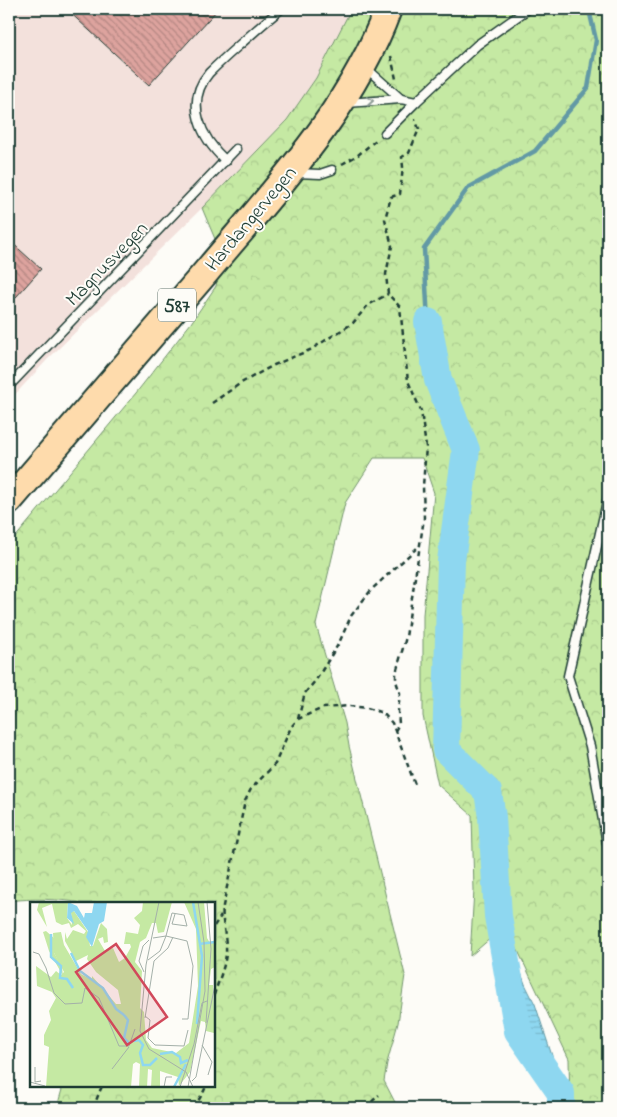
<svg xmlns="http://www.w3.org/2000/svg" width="617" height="1117" font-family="'Indie Flower',sans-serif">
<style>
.built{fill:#f3e1dc}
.forest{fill:url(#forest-crowns);stroke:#72936c}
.water{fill:url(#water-rules);stroke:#6299a5}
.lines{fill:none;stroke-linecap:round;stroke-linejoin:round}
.stream{stroke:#6299a5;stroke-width:4.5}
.river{stroke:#8ed7f0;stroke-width:28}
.building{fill:url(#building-back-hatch);stroke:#1f3d34}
.service-casing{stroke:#1f3d34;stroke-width:11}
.primary-casing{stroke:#1f3d34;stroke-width:30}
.path{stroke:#1f3d34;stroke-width:2.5;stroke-dasharray:5 4;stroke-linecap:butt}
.service{stroke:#fdfcf7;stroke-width:8}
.primary{stroke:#fedbac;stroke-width:26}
.oneway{stroke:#8e9c96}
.labels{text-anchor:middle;stroke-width:4;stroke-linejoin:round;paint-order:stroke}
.shield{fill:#fdfcf7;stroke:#62766e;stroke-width:1}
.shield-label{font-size:19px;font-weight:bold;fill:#1f3d34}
.street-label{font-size:20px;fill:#1f3d34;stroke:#fdfcf7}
.inset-river{fill:none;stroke:#8ed7f0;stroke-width:2.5}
.inset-road{fill:none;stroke:#a4b0a9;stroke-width:1}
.view{fill:#d1495b;fill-opacity:0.15;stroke:#d1495b;stroke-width:2.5}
.inset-edge{fill:none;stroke:#1f3d34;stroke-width:2.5}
</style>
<defs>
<pattern id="forest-crowns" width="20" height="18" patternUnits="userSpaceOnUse" patternTransform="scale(1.25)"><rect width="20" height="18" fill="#c5e9a3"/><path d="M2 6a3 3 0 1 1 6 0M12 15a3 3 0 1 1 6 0" fill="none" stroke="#a9c98d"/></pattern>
<pattern id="water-rules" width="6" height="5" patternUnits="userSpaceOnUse" patternTransform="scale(1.25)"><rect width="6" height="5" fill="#8ed7f0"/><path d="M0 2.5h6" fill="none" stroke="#7ab9ce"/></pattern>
<pattern id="building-back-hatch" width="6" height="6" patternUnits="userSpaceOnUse" patternTransform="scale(1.25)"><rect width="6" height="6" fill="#dda39e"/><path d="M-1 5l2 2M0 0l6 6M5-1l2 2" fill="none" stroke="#b38682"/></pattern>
</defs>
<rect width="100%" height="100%" fill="#fdfcf7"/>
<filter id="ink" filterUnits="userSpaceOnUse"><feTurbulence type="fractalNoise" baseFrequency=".02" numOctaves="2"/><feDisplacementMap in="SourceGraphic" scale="10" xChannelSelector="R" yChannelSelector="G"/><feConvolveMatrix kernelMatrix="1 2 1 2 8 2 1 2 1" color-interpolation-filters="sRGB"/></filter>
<g filter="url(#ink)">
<polygon class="built" points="9,9 351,9 316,78 287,120 202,208 47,360 9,401"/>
<path class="forest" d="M351,9H608V1108H570L569,1059L504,921L498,916L492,937L470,956L474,890L472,815L438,785L423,716V615L434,493L422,458H374L345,503L316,625L345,723L349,746L405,975L398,1023L387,1063L384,1081L398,1108H144L139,1105H126L122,1108H60L59,1100L63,1086H214V903H82C61,899 30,898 9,901V545L136,393L191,323L216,286L221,262L215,239L202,208L287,120L316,78Z"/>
<polygon class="water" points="498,916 503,921 525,984 535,1004 560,1080 561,1093 543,1074 532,1055 502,989 493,959"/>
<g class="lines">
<polyline class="stream" points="428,322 424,249 468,188 535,151 588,88 596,40 590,14 584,9"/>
<polyline class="river" points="428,322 438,380 466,450 451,561 446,750 488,792 492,817 498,916 518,1031 561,1093 561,1108"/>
</g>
<g class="building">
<polygon points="66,9 218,9 149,85"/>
<polygon points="9,240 41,269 9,305"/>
</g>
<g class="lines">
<g class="service-casing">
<g id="service">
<polyline points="365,67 401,99"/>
<polyline points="416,102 477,45 528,9"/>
<polyline points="347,103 401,99 416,102 385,133"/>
<path d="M226,161C201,138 184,103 209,73C218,64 228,55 237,47C252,34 266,21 281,9"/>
<polyline points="296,173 320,174 332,170"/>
<polyline points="9,386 236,149"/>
<polyline points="608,497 568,676 590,746 608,849"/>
</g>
</g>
<g class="primary-casing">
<path id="primary" d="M9,501C75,425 140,348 206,272C274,191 351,110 388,9"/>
</g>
<g class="path">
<polyline points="391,56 396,79"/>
<polyline points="342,164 358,155 376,140"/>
<polyline points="212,403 241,383 274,365 310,350 353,323 368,305 388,294"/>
<polyline points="298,719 305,693 316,680 339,643 351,616 371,590 418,547"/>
<polyline points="395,731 399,724 398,711 400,693 396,681 396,673 406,637 424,518 423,486 426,447 421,411 408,381 400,307 388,294 386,274 392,246 385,219 391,197 400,194 403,167 402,157 409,153 419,129 415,119"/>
<polyline points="214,926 221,916"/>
<path d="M214,995C218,982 225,967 226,953C227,937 221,922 223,906L245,801L251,789L275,764L291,727L298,719L323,708L350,706L367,708L383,713L392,723L416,787"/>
<polyline points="93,1108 102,1086"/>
<polyline points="194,1108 204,1091 206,1086"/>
<polyline points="365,1108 379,1095"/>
</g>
<use href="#service" class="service"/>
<use href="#primary" class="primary"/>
</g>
<defs><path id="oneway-chevron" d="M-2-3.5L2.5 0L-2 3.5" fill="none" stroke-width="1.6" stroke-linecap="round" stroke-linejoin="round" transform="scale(1.25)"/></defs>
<use class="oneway" href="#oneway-chevron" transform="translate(370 101) rotate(-5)"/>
</g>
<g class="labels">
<rect class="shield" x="158" y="288.5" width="38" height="33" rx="4"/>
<g class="shield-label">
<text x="177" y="312">587</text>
</g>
<g class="street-label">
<text transform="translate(250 218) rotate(-50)" y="7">Hardangervegen</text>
<text transform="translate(106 263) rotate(-46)" y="7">Magnusvegen</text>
</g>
</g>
<g transform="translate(30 902)">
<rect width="185" height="185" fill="#fdfcf7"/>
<path d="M9,0H38L37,16L42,23L41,10L44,9L58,30L60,44H63L71,21L77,27L78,40L74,41L73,35L68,37L75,49L83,46L89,60L95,56L101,45L100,42H94L96,30L108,32L110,23L104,16L112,9L113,0H142L134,30L128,31L126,21H122L116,36L110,40L105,60L112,69L110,106L114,110L116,138L122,146L146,151L159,141L168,84L166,27L154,0H174L177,36L180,41L185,38V65L181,67L179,83H183L185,139L184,131L176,129L175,120L171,119L160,170L149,184L148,175L130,169V185H121L122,168L118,167L117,185H109L110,162L106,160L103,162L101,185H16L19,145L14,143V133L21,118L19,109L26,96L22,90L7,84L6,64L21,75L26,69L31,73L34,70L24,51L23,31L31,30L34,43L51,72L62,78V74L86,102H91L88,88L66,70L57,57L58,53L46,59L35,39V30L37,37L43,28L54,32L56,29L48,22L41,26L39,21L32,23L26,20L22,2L12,6L17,25L7,8Z" fill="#c5e9a3"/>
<path d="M16,29L25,37L24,51L32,64L33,74L19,49L13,30Z" fill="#c5e9a3"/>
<path d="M38,0L47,4L54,16L55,11H62L64,0H77L74,19L69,22L62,45L56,35L58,29L44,9L41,11L44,22L37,16Z" fill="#8ed7f0"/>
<path class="inset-river" d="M163,0L172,54L167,122M21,32V55L31,64L30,76L37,77L43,86M169,42L185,40M41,51L50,69L73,86L86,107L94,113M94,113L98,118L94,136L99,141M104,139L109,138L113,143L110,151L113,163H120L127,156M130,152L142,150L150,155L151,161L158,158M144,185L156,162"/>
<path class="inset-road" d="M129,0L116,63L110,129L119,147L156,170L163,185M145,12L142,22L157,24L154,13L142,11L136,34L157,39L163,64L158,117H152M3,50L9,52L16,66L24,91L35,102L52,101L55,86L69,96L89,144H99L105,127M118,58L130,49L136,34L123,36M114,70L109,59L113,44L119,38M115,114L120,118L118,136L125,143L154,144L158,128M115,116L124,59L138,46L143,35M176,121L181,47L177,0M172,143L182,160L178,173M5,165V180L11,179M82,167L99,145M162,179L166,175L185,83M0,180L15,184M134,185L136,175H142M150,185L164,142L172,101L177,99M158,185L175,89L174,40L168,0"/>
<path class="view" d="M86,42L137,115L97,143L46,70Z"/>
<rect width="185" height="185" class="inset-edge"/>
</g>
<rect width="617" height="1117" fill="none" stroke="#fdfcf7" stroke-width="30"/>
<rect x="15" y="15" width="587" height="1087" fill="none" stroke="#1f3d34" stroke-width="2" filter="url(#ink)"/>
</svg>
